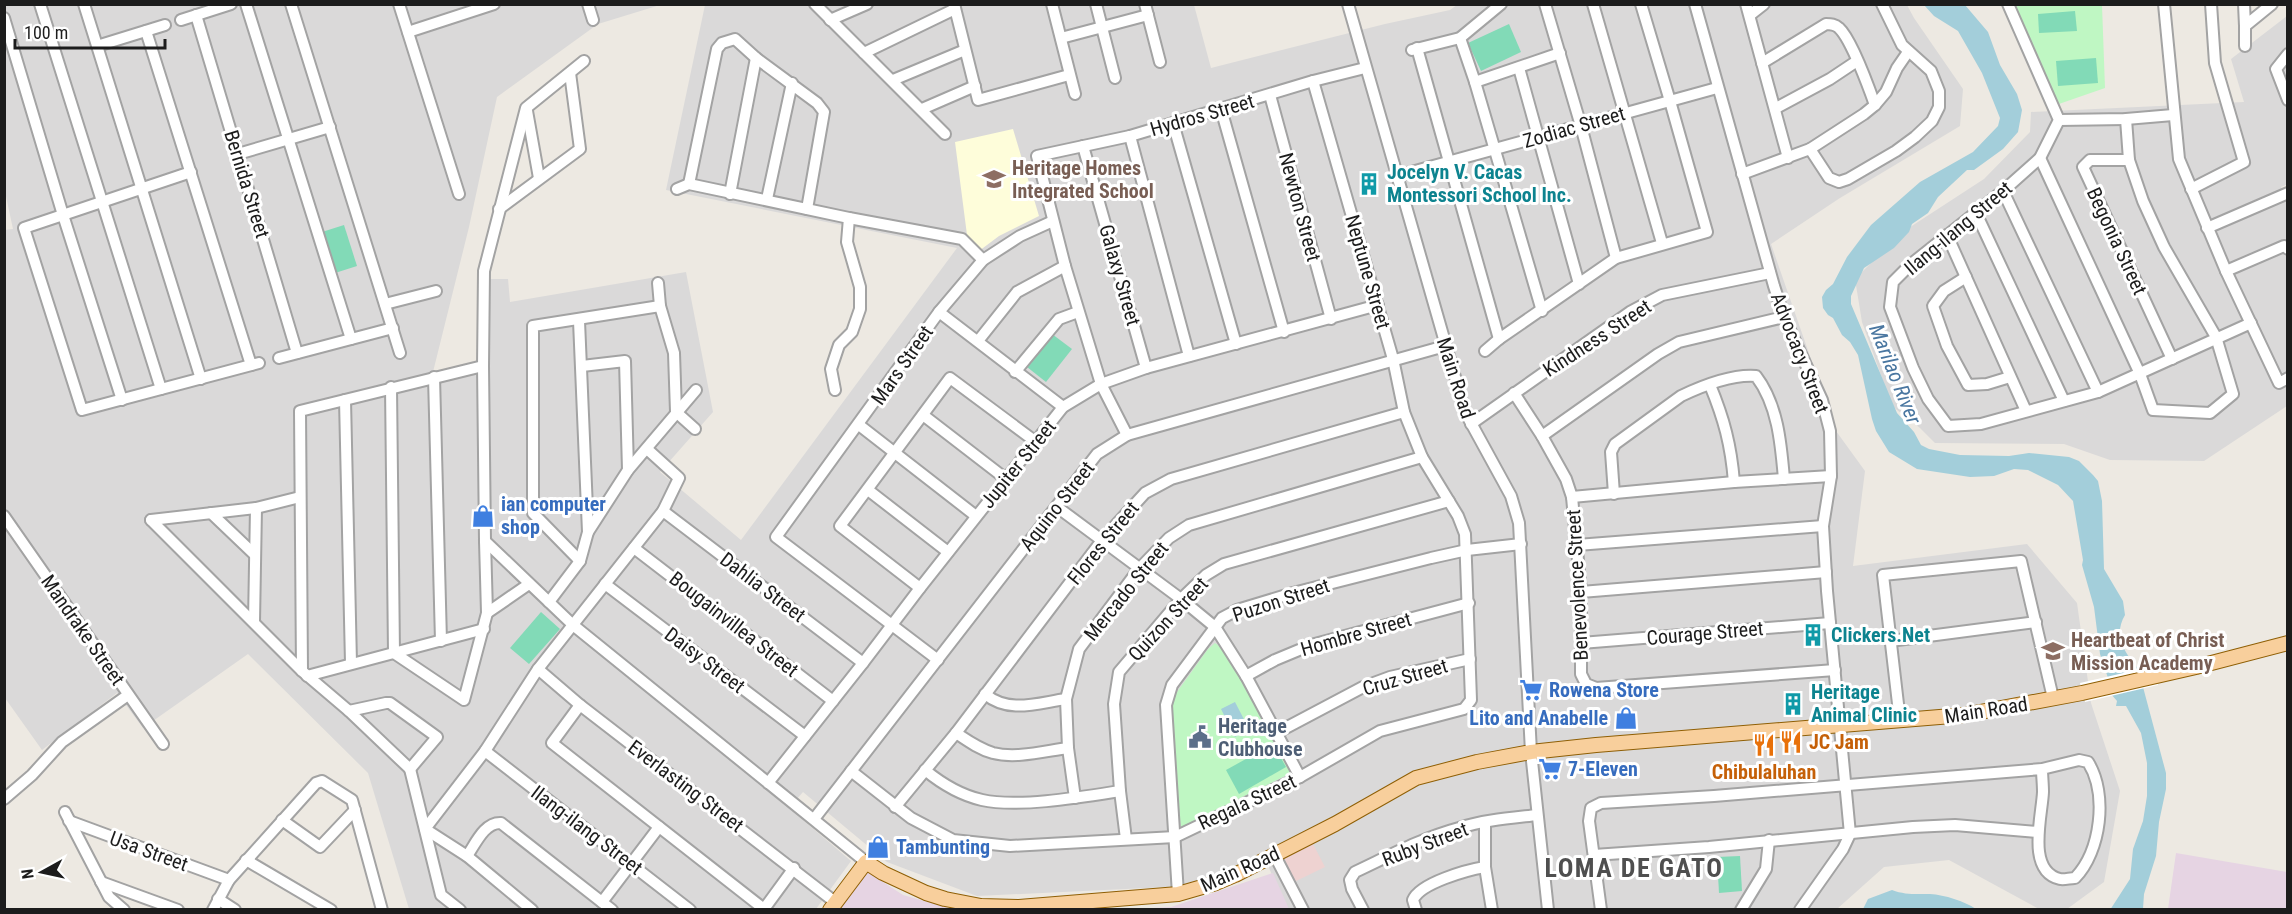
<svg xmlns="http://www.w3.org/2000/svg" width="2292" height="914" font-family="'Roboto Condensed',sans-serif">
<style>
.residential{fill:#dad9d9}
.commercial{fill:#eed2d1}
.industrial{fill:#e6d4e3}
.education{fill:#fefdda}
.park{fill:#bff7c3}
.pitch{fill:#82dab7}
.water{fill:#a3ceda}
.pier{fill:#fff}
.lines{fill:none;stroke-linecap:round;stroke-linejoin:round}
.minor-casing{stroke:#a3a3a3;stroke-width:14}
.major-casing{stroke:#8f5f05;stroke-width:16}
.minor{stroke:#fff;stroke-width:10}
.major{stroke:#f8cf9c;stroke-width:14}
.labels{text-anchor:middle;stroke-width:6;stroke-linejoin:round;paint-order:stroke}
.street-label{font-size:20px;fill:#1c1c1c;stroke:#fff}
.education-label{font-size:20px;font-weight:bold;fill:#785e54;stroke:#fff;text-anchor:start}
.culture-label{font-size:20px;font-weight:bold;fill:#0d838f;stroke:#fff;text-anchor:start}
.shop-label{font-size:20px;font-weight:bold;fill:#366cbe;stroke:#fff;text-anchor:start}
.service-label{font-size:20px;font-weight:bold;fill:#4e5e75;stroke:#fff;text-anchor:start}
.food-label{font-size:20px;font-weight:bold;fill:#c56008;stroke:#fff;text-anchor:start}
.water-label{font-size:21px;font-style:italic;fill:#4976a0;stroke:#fff}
.district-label{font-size:26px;font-weight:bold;letter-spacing:1.5px;fill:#4f4f4f;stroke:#fff}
</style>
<rect width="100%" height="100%" fill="#ede9e2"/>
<g class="residential">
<polygon points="4,5 660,5 598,24 497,97 469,227 433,372 490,358 489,279 508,279 510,302 686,272 713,412 660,472 741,540 957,248 666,190 705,5 1194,5 1211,68 1385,24 1450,10 1457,5 1907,5 1914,18 1963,89 1960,126 1840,198 1771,244 1836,431 1865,471 1853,566 2027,544 2077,603 2091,703 2120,791 2104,882 2067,909 2039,909 1949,860 1884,867 1837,909 1288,910 1263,855 1188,886 977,896 887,862 803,792 789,808 851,861 816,909 409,909 368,773 248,654 143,728 117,693 42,750 5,698 4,230 13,229 4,187"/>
<polygon points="2287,16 2288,184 2281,187 2288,198 2287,406 2204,461 2110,460 2064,444 1935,443 1920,428 1892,406 1862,322 1855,279 1901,233 1984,179 2030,132 2031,112 2244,102 2231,59"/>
</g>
<polygon class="commercial" points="1313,844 1325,867 1292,883 1281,860"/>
<g class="industrial">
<polygon points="2176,853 2287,872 2287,909 2168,909"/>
<polygon points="866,871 903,895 953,909 837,910"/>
<polygon points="1273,873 1289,909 1135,909 1171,907"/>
</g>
<polygon class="education" points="1013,129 1039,216 999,236 979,251 967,235 955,142"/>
<g class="park">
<polygon points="2014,5 2102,5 2105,88 2056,105"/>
<path d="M1215,643C1231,651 1281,751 1293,772L1181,828L1169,703L1208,649Z"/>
</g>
<g class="pitch">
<polygon points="2075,11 2077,31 2039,33 2038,14"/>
<polygon points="1509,24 1521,52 1481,71 1468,43"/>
<polygon points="2096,58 2098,83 2058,86 2056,61"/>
<polygon points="344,225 357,266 335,273 322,232"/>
<polygon points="1052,334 1072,349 1046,382 1027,367"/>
<polygon points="541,612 560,629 529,664 510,648"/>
<polygon points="1273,744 1286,767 1239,794 1226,770"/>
<polygon points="1740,856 1742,891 1719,893 1717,857"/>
</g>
<g class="water">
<path d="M1924,5H1965L1988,32L2000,65L2017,94L2022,110L2018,132L2003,149L1974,170H1967L1938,197L1928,213L1912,224L1909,232L1894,248L1864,268L1851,296V304L1897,413L1914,432L1921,445L1929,449L1960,455L2009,456L2029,453L2069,457L2079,461L2093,475L2098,481L2102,501L2104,569L2123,601L2125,615C2112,637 2126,654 2140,671L2108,678L2100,654L2094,607L2082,565L2083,560L2073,501L2058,485L2028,470L2014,469L1994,476L1970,477L1917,469L1889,452L1876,431L1872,419L1858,355L1850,342L1842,335L1833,318L1828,315L1823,308L1822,297L1826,290L1833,284L1847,257L1871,225L1920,182L1973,152L1998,126L2000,118L1982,73L1958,31L1934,16Z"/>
<polygon points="2143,687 2166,773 2166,789 2159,822 2156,856 2144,894 2143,909 2110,910 2130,879 2133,849 2143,821 2147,796 2147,763 2141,733 2126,706 2116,706 2117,701 2111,694"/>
<polygon points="1235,702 1249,729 1235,737 1221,709"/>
<path d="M1892,890C1905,895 1916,894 1930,894C1945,895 1964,901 1976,909H1863L1868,899Z"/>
</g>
<polygon class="pier" points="2154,666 2158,685 2085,702 2080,683"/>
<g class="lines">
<g class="minor-casing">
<g id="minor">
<polyline points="40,4 161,389"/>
<polyline points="84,4 201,379"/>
<polyline points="246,4 351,339"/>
<polyline points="291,4 400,353"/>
<polyline points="399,4 459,194"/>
<polyline points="588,4 593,20"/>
<polyline points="815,4 945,134"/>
<polyline points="954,4 978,100 1069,75"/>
<polyline points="1052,4 1075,94"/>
<polyline points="1096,4 1115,78"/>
<polyline points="1145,4 1160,62"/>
<polyline points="1348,4 1465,412 1511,496 1519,523 1531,752 1548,910"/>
<polyline points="1545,4 1581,126 1616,258"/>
<polyline points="1593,4 1662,243"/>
<polyline points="1695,4 1774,286 1784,317 1822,400 1830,431 1831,476 1823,526 1827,591 1850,834 1843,849 1800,910"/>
<polyline points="1746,4 1788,158"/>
<polyline points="2008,4 2059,120 2040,158 2003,191 1910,265 1893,282 1890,307 1913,368 1928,399 1948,426 1981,424 2098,392 2251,323"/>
<polyline points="2164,4 2179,159 2226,271 2279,383 2288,378"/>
<polyline points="2244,4 2245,26 2272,4"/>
<polyline points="196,15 297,353"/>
<polyline points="1750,15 1764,4"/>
<polyline points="4,18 63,215 122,400"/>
<polyline points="181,20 231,4"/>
<polyline points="830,20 867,4"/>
<polyline points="2245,26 2245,46"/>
<polyline points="146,31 251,365"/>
<polyline points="408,32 494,4"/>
<polyline points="1061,38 1148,15"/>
<polyline points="1460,38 1475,82 1542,311"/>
<polyline points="97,46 165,25"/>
<polyline points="1417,48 1499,339"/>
<polyline points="1412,50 1460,38 1501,4"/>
<polyline points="864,53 955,9"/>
<polyline points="2288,54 2276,69 2288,100"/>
<polyline points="584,61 526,108 484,271 483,366 485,541 573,625 866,862"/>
<path d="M1762,63L1826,24C1831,24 1835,24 1839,28C1851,39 1869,88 1875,105"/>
<polyline points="1519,68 1579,284"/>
<polyline points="893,80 965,50"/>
<polyline points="1475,82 1560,53"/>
<polyline points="1270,95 1331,319"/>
<polyline points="1776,108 1830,79 1857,61"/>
<polyline points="922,109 975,86"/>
<polyline points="1221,109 1284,332"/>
<polyline points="527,111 539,178"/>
<polyline points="2059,120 2126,119 2173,115"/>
<polyline points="1173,123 1236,344"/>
<polyline points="1130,136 1189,356"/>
<polyline points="1083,146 1146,368"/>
<polyline points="1810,149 1829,178 1839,182 1848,179 1896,151 1915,137 1932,121 1939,107 1939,91 1931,71 1902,45 1882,4"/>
<polyline points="238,154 330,127"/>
<polyline points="2040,158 2140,374 2153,410 2210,413 2233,394 2216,337 2164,247 2143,201 2129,160 2126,119"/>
<polyline points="2129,160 2090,160 2083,167 2172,359"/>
<polyline points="191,172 24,228 82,410 259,363"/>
<polyline points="1742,174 1810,149 1864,114 1875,105 1886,92 1897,68 1908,52"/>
<polyline points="1397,176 1717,88"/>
<polyline points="689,184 717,49 722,43 735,39 756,58 817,103 824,112 807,209"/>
<polyline points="677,189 689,184 849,218 962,239 983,260"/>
<polyline points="2191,189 2244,162 2215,63 2211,4"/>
<polyline points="2003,191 2098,392"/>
<polyline points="730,194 756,58"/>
<polyline points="767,199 792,83"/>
<polyline points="499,209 580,149 570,73"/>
<polyline points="1976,213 2064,401"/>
<polyline points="2207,228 2288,193"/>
<polyline points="1947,235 2026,411"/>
<polyline points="2226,271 2284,246 2288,249"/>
<polyline points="1966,277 1944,291 1933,306 1947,346 1968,385 1987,384 2010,377"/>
<polyline points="658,283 660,306 674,353 676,412 695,429"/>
<polyline points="385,304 436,291"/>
<polyline points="939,312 1063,407"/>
<polyline points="978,341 1017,292 1065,266"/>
<polyline points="1485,351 1499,339 1616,258 1707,232 1670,101 1641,4"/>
<polyline points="279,358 393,328"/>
<polyline points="582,366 625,361 628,470"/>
<polyline points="1015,372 1059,319 1078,312"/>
<polyline points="434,377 441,641"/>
<path d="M1710,385C1724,419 1731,445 1734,482"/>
<polyline points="391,387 394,653 464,700 487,613 485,541"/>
<polyline points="835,390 831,369 839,345 852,332 860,309 860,287 847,242 849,218"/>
<polyline points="1514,393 1542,436 1566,479 1572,497 1581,592 1581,674 1586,684 1596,688 1835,670"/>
<polyline points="345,400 351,663"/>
<polyline points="923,415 1006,479"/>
<polyline points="1471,424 1630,312 1662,295 1770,273"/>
<polyline points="859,425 976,516"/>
<polyline points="1127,435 1101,384 1065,266 1037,156 1130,136 1313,81 1365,68"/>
<polyline points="1542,436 1658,354 1679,342 1784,317"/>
<polyline points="868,490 948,552"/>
<path d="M1614,494L1611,452L1615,444L1681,396C1702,386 1732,374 1756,376C1778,405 1781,444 1784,479"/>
<polyline points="1572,497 1734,482 1831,476"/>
<polyline points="1057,507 1181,599 1215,627 1246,676 1300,777"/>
<polyline points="663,511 863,663"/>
<polyline points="211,513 255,555"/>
<polyline points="4,516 163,744"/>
<polyline points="151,520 302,671 349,711"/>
<polyline points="151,520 256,508 300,497"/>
<polyline points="588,532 628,470 696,390"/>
<polyline points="1577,545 1823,526"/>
<polyline points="634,548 833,701"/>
<polyline points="580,561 533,513 533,326 660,306"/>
<polyline points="605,584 805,736"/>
<polyline points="920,588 840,526 950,378 1036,442"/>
<polyline points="1581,592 1826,572"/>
<polyline points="549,602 580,561 588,532 579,321"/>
<polyline points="487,613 529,584"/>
<polyline points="254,622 256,508"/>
<polyline points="1890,641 2036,622"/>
<polyline points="1581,643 1830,623"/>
<polyline points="938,660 776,537 939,312 983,260 1020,236 1053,221"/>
<polyline points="538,669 580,705 835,902"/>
<polyline points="302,671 300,411 483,366"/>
<polyline points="307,676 484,629"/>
<polyline points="1246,676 1275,660 1311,645 1469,603"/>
<path d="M985,694C1009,714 1037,703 1066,699"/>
<polygon points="386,703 390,703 437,737 410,769 349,711"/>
<polyline points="580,705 552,743 764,909 794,868"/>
<polyline points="1900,721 1883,575 2021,561 2053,698"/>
<polyline points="1278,732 1363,687 1390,677 1470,659"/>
<path d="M956,733C968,741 979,749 993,753C1016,759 1045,751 1068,748"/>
<polyline points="485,751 690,910"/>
<polyline points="410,769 441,895 460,910"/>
<path d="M925,770C942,784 960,795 982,800C1018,808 1082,797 1120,791"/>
<polyline points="851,771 911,818 953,840 1010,846 1175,837 1300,777 1380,731 1464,709 1471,700 1465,534 1458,516 1422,457 1404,412 1393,359 1313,81"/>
<polyline points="768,783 863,663 920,588 1063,407 1101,384 1146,368 1378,305"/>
<polyline points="1075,798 1068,748 1066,699 1079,649 1139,569 1169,538 1189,525 1422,457"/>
<polyline points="4,799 32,775 62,742 128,695"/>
<polyline points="895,807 956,733 1103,539 1145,493 1171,479 1404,412"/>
<polyline points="65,812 109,897 124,910"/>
<polyline points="814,819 1097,454 1127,435 1445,346"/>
<polyline points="282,820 320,847 355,810"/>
<polyline points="69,821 229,880"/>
<polyline points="1485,822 1485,867 1492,910"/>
<polyline points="1126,839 1120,791 1114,704 1119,672 1181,599 1206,575 1224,564 1449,501"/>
<polyline points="1274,854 1303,910"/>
<polyline points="1594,855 1709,847 1913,827 1955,825 2038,832"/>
<path d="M467,856C475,845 484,822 501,823L612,910"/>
<polyline points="246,860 331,910"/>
<polyline points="101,882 178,910"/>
<polyline points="1178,894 1166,705 1172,685 1222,618 1237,610 1293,593 1431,558 1467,550 1521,544"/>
<polyline points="218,899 235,910"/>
<polyline points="602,902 659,827"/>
<polyline points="213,910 229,880 316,783 322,781 352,800 382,910"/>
<polyline points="532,910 467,856 425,829 485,751 538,669 663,511 679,478 647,449"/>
<path d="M1363,910L1352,889L1350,880L1355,872C1389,856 1422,838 1459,828C1484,820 1511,818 1537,815"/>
<path d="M1416,910L1413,900C1420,883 1467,870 1485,867"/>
<path d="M1601,910L1589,821L1591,808L1601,803L1714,796L2042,769L2079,760L2088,762C2108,794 2101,851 2075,878C2070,878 2064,880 2060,879C2026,871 2042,816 2043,792C2043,784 2042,776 2042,769"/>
<polyline points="1741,910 1766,869 1769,840"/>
</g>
</g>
<g class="major-casing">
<polyline id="major" points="830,910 866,862 883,873 926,893 945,899 981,906 1019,907 1178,894 1216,883 1235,875 1335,824 1416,778 1477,762 1531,752 1596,745 1964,715 2082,693 2196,667 2288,643"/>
</g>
<use href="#minor" class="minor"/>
<use href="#major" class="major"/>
</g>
<defs>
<g id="school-bare" transform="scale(1.8)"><path d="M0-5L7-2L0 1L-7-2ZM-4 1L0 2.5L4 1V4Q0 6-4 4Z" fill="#8d6e63" stroke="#fff" stroke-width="2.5" paint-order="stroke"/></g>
<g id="building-bare" transform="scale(1.8)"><path d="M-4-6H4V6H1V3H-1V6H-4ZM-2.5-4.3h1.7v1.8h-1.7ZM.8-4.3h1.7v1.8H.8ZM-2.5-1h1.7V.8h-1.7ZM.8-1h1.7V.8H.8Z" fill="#0f9aa8" stroke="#fff" stroke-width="2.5" paint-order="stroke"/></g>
<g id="shop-bare" transform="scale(1.8)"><path d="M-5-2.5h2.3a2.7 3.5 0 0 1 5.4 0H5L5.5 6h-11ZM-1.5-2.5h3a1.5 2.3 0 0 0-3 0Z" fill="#3f7fe0" stroke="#fff" stroke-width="2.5" paint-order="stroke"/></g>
<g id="supermarket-bare" transform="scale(1.8)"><path d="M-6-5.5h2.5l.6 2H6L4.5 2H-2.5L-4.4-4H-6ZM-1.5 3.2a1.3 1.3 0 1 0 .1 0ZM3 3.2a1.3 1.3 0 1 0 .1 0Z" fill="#3f7fe0" stroke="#fff" stroke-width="2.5" paint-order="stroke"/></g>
<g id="civic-bare" transform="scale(1.8)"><path d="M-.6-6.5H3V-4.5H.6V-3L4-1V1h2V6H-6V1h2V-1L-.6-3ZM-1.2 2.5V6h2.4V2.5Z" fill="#5c6f8a" stroke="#fff" stroke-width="2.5" paint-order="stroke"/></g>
<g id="restaurant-bare" transform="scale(1.8)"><path d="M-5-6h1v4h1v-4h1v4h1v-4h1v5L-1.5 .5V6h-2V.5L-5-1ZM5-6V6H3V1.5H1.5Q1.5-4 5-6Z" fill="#e8710a" stroke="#fff" stroke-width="2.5" paint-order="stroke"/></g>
</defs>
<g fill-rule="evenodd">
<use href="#school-bare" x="994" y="179"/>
<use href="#building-bare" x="1369" y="184"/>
<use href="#shop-bare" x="483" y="516"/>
<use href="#building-bare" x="1813" y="635"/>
<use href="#school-bare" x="2053" y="651"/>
<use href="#supermarket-bare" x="1531" y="690"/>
<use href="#building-bare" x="1793" y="704"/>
<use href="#shop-bare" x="1626" y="718"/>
<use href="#civic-bare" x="1200" y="737"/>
<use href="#restaurant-bare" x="1791" y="742"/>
<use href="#restaurant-bare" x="1764" y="745"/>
<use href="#supermarket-bare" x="1550" y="769"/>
<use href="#shop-bare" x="878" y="847"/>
</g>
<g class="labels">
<g class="street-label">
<text transform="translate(1202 115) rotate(-16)" y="7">Hydros Street</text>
<text transform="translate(1574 127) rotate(-16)" y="7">Zodiac Street</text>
<text transform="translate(247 184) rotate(73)" y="7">Bernida Street</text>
<text transform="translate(1300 207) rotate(75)" y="7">Newton Street</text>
<text transform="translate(1958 228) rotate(-40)" y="7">Ilang-ilang Street</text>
<text transform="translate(2117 241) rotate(65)" y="7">Begonia Street</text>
<text transform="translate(1368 272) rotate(74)" y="7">Neptune Street</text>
<text transform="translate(1120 275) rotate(74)" y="7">Galaxy Street</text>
<text transform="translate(1597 338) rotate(-33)" y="7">Kindness Street</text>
<text transform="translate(1800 353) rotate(69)" y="7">Advocacy Street</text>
<text transform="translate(902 365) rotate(-55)" y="7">Mars Street</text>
<text transform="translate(1456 378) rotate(72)" y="7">Main Road</text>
<text transform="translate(1018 464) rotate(-51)" y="7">Jupiter Street</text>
<text transform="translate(1057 506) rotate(-52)" y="7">Aquino Street</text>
<text transform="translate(1103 543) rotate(-51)" y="7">Flores Street</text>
<text transform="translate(1577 585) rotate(-93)" y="7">Benevolence Street</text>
<text transform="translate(763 587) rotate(37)" y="7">Dahlia Street</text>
<text transform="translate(1126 591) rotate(-51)" y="7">Mercado Street</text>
<text transform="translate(1281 600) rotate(-18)" y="7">Puzon Street</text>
<text transform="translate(1168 619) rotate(-47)" y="7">Quizon Street</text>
<text transform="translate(734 624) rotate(38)" y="7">Bougainvillea Street</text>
<text transform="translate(83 630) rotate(55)" y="7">Mandrake Street</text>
<text transform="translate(1705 633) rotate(-5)" y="7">Courage Street</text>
<text transform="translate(1356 634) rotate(-16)" y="7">Hombre Street</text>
<text transform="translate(705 660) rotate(37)" y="7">Daisy Street</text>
<text transform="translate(1405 677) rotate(-16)" y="7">Cruz Street</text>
<text transform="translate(1986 710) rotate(-9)" y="7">Main Road</text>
<text transform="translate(686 786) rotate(37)" y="7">Everlasting Street</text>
<text transform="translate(1247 802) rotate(-25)" y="7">Regala Street</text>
<text transform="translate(587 830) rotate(37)" y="7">Ilang-ilang Street</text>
<text transform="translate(1425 844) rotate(-21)" y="7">Ruby Street</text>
<text transform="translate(149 851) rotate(20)" y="7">Usa Street</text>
<text transform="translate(1240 869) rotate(-24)" y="7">Main Road</text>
</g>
<g class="education-label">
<text x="1012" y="175">Heritage Homes<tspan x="1012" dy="23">Integrated School</tspan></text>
<text x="2071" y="647">Heartbeat of Christ<tspan x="2071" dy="23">Mission Academy</tspan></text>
</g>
<g class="culture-label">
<text x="1387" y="179">Jocelyn V. Cacas<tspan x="1387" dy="23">Montessori School Inc.</tspan></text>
<text x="1831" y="642">Clickers.Net</text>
<text x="1811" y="699">Heritage<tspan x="1811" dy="23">Animal Clinic</tspan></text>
</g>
<g class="shop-label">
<text x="501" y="511">ian computer<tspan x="501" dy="23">shop</tspan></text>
<text x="1549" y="697">Rowena Store</text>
<text x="1608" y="725" text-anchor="end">Lito and Anabelle</text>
<text x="1568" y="776">7-Eleven</text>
<text x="896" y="854">Tambunting</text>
</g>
<g class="service-label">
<text x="1218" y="733">Heritage<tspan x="1218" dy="23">Clubhouse</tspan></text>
</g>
<g class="food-label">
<text x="1809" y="749">JC Jam</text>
<text x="1764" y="779" text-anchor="middle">Chibulaluhan</text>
</g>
<g class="water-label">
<text transform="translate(1895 374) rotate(68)" y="7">Marilao River</text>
</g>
<g class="district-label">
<text x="1634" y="877">LOMA DE GATO</text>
</g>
</g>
<rect width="2292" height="914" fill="none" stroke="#1c1c1c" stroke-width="12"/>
<g transform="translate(42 872) rotate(262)" stroke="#ffffff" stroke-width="4.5" paint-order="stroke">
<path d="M0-4.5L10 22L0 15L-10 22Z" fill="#1c1c1c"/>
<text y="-9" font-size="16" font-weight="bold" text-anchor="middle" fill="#1c1c1c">N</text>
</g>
<path d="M15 39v9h150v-9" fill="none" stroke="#1c1c1c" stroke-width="3"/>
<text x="24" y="39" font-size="18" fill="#1c1c1c" stroke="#ffffff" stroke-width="4.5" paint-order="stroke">100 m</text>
</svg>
